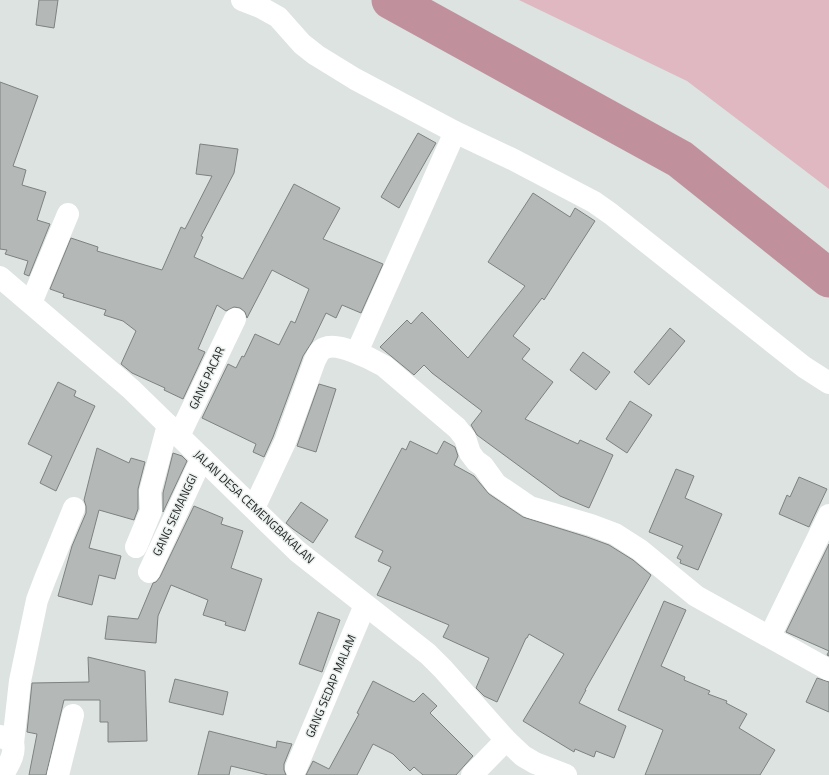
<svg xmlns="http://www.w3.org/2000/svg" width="829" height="775" font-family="'Titillium Web',sans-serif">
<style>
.green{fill:#dfb8c1}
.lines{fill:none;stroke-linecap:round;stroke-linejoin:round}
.river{stroke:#c0919d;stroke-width:39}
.building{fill:#b4b9b7;stroke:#7d8280}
.minor{stroke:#fff;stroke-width:22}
.labels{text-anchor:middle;stroke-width:3;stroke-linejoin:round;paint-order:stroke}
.street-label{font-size:12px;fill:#242625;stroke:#eaf0ed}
</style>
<rect width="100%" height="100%" fill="#dde3e0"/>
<polygon class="green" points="519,0 829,0 829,189 687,81"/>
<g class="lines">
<polyline class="river" points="391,0 680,159 829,278"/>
</g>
<g class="building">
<polygon points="39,0 58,0 54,28 36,25"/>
<polygon points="0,82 38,96 13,166 26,170 22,185 46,192 37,220 50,224 29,276 24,274 28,261 5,254 7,250 0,249"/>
<polygon points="418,133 436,143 399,208 381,197"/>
<polygon points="200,144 238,149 234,173 201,236 203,237 194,257 243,279 294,184 340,208 323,239 383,264 361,313 342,305 336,318 326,313 312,342 303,356 273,437 264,457 253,452 256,444 202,418 228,364 236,368 242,356 244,357 255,334 279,345 291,321 295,323 309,289 272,270 247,318 245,312 240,308 234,307 226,311 217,305 198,349 205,352 183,399 164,390 165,388 132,373 121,364 136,331 123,321 104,315 106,310 63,297 64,294 50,289 71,238 98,247 97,251 162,270 181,227 185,229 212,176 196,174"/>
<polygon points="533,193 570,217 575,208 595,221 544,300 542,298 513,336 530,349 522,359 553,382 525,419 578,444 580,440 613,455 589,508 560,496 477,435 471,425 482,411 432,373 424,365 414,375 380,347 407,320 411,324 422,312 468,358 525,286 488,262"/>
<polygon points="670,328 685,341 649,385 634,372"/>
<polygon points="583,352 610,372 596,390 570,370"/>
<polygon points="58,382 76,391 74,396 95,406 56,491 40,483 52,456 28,444"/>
<polygon points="319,384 336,389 316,452 297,446"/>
<polygon points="630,401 652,415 627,453 606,439"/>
<polygon points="410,441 437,454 444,441 455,447 458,456 454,465 474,476 489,494 523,517 587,537 609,545 633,560 651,575 585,690 586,690 579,703 626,726 614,758 596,751 594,757 575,749 574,752 523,721 564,654 529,634 527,638 526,638 497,702 484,696 476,688 489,658 443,637 449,625 377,595 391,567 378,561 383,551 355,537 402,448 406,450"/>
<polygon points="97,448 129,463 131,458 145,462 138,489 138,509 134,520 99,510 89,548 121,556 115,579 99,575 92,605 58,596 72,546 86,513 86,506 84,500"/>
<polygon points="173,453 182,456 187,461 163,512 163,493"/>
<polygon points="676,469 694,476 685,498 722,514 698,570 680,563 681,560 677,558 683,546 649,532"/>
<polygon points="799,477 827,489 809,527 779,514 787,495 790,497"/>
<polygon points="301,502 328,520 313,543 293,529 286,523"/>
<polygon points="194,506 223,518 221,524 243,531 231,568 262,579 245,631 225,625 226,622 203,615 208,600 171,585 158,616 156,643 105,639 108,616 138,619 153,583 156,582 160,577"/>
<polygon points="829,544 829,656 827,655 829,651 786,632"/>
<polygon points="664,601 686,610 661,666 685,677 684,680 710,691 708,694 727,701 726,703 747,714 739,728 775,750 760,775 645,775 663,730 618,710"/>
<polygon points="318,612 340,620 322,672 299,664"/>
<polygon points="88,657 145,671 147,741 108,742 108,722 100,722 100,700 64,700 46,775 29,775 37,734 27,732 32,683 89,682"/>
<polygon points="817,678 829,682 829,712 806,702"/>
<polygon points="175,679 228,692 223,715 169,702"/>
<polygon points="373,681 414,702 423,693 437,706 430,713 473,756 456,775 423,775 414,767 410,771 393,754 373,744 357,775 306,775 313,761 329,769 359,714 357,713"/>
<polygon points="209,731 276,748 277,741 292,744 284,764 284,770 286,775 268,775 231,766 229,775 198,775"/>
</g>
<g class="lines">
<g class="minor">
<polyline points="242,0 260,7 278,17 302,44 316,55 355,79 455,132 512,159 594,202 611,214 804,367 829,383"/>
<polyline points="0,277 131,389 297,551 428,654 443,669 506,740 523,756 535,763 566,775"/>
<polyline points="31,303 68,214"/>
<polyline points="357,352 455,132"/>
<polyline points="179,436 235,319"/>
<path d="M254,508L285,442L315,360C318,355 319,350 325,348C338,342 372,359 384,366L457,428L465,438L470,453L476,461L483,466L496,484L530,507L591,525L615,534L640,550L696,596L829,670"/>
<polyline points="136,547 151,511 150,492 168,425"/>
<polyline points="149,572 202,458"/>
<polyline points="770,636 829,515"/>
<path d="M1,736L13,743C16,754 8,765 3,775"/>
<polyline points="13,743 20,681 37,600 45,579 74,508"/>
<polyline points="296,768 365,605"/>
<polyline points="58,775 73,715"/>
<polyline points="472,775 506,740"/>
</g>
</g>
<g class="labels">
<g class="street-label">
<text transform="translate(207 378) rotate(-65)" y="4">GANG PACAR</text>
<text transform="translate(254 507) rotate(43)" y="4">JALAN DESA CEMENGBAKALAN</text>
<text transform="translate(175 515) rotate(-65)" y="4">GANG SEMANGGI</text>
<text transform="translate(331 686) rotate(-67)" y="4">GANG SEDAP MALAM</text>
</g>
</g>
</svg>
